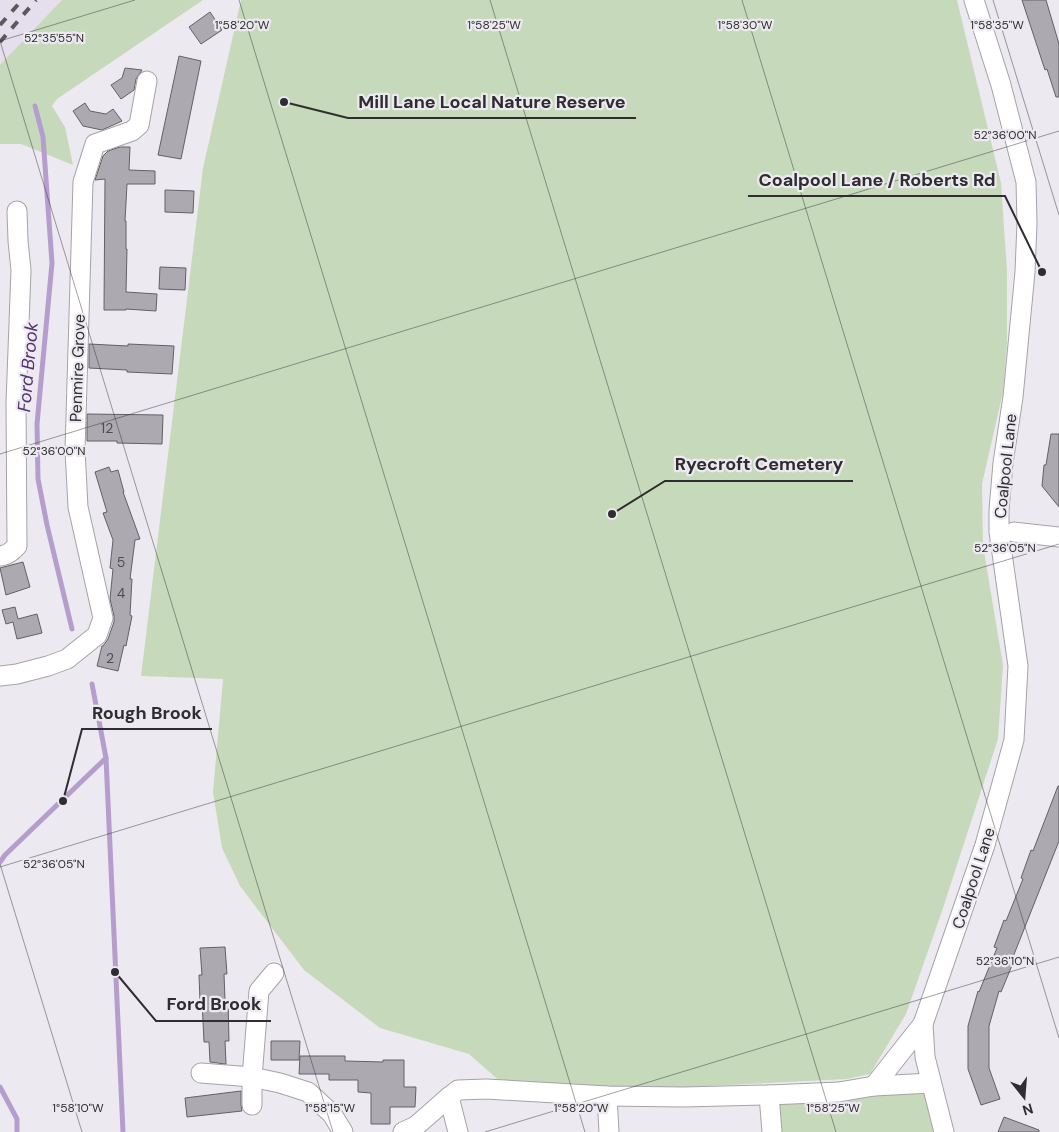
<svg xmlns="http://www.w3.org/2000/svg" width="1059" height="1132" font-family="'DM Sans',sans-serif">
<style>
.built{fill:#e5deed}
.green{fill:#c6dabb}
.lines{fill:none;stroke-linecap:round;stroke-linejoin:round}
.stream{stroke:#b59ece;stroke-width:5}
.building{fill:#ada9b1;stroke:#636066}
.minor-casing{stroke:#a5a2a9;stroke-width:21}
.minor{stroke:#fff;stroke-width:19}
.rail{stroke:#5c595d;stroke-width:4;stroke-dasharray:9 9;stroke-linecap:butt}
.ticks{fill:none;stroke:#2f2d30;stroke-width:1;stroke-opacity:0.45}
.labels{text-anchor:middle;stroke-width:4.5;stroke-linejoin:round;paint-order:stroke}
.number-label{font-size:14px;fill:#4e4c50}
.street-label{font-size:16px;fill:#2f2d30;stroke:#ede9f1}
.water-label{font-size:18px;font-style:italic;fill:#51326d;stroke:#ede9f1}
.ticks-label{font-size:12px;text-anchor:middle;fill:#2f2d30;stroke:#ede9f1;stroke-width:4.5;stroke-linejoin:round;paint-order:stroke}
.leader{fill:none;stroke:#2f2d30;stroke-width:2}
.callout-dot{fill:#2f2d30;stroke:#ede9f1;stroke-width:2}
.callout-label{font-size:18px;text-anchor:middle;font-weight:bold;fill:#2f2d30;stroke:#ede9f1;stroke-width:4.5;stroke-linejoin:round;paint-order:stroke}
</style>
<rect width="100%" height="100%" fill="#ede9f1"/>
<polygon class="built" points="0,0 62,0 25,39 0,137"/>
<g class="green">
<polygon points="62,0 203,0 57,99 52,106 65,127 73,165 21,144 0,144 0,65"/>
<polygon points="241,0 957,0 1001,183 1007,271 1007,343 1003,392 982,484 983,545 1003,665 998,739 942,911 906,1014 870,1074 847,1079 667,1088 503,1084 469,1054 380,1028 304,970 240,886 222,848 213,792 223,679 141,676 203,168"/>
<polygon points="928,1091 940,1132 779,1132 776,1104"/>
</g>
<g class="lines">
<g class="stream">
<polyline points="35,106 43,137 52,263 37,424 38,479 47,525 72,629"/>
<polyline points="92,684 106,758 123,1132"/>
<polyline points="0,862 5,855 106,758"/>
<polyline points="0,1087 17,1119 17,1132"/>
</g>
</g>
<g class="building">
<polygon points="1022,0 1046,0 1059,44 1059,97 1056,97 1047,69 1045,70"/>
<polygon points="210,12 222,30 201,44 189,27"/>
<polygon points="179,56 201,61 181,159 158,155"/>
<polygon points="125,68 142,70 136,79 134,90 121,99 111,85 122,78"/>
<polygon points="85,103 90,111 106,114 113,109 122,121 102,130 83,126 73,111"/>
<polygon points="120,147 130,147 129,170 155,171 155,184 127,184 125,221 126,221 126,249 127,249 126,292 157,294 156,311 126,309 126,310 104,310 105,179 95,180 103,156 108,151"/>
<polygon points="165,190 194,191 193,213 165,212"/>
<polygon points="160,267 186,268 185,290 159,289"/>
<polygon points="89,344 128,346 128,344 174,346 172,374 127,372 127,370 89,368"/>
<polygon points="87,414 163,415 162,444 117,443 117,441 87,441"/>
<polygon points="1051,434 1059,434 1059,507 1042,486 1044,465 1046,465"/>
<polygon points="109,467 111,472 118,470 124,492 123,492 140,539 135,540 130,579 132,579 130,615 132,616 126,646 124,645 118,671 97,666 102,646 103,646 108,639 114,622 114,616 110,599 113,569 110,568 113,540 103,513 107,512 95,472"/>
<polygon points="23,562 30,587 6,595 0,568"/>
<polygon points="15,607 18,619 37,614 42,633 17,639 13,622 6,624 2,610"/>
<polygon points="1058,786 1059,786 1059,841 1011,962 1013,963 1001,992 999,991 989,1026 989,1068 1000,1099 981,1105 968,1069 968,1026 978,991 979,992 997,948 994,947 1004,920 1006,921 1023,879 1021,878 1031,850 1033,851"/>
<polygon points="225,947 227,974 224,974 225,1000 228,1000 229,1041 225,1041 226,1064 225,1064 210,1062 209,1042 204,1042 202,1001 200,1001 199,975 202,975 200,948"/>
<polygon points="271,1041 300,1041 299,1060 271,1060"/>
<polygon points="300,1056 345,1056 345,1061 383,1062 383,1060 404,1060 404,1087 416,1087 415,1107 390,1107 390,1124 371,1124 371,1093 358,1092 358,1080 329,1080 329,1074 299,1074"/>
<polygon points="241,1091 241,1105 242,1111 187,1117 185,1098"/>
<polygon points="1004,1117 1039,1130 1039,1132 998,1132"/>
</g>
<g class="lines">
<g class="minor-casing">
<g id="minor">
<polyline points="1014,532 1059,537"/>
<path d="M0,556C8,555 12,551 17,546L16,403L21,270L18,241L17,211"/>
<polyline points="0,676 17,674 48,666 67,659 97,635 103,618 78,507 75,450 83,182 95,144 132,131 139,125 147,81"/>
<polyline points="201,1073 252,1077 280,1083 308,1092 332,1114 343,1132"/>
<polyline points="874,1086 923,1024"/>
<polyline points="769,1095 772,1132"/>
<polyline points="607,1096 609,1132"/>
<polyline points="449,1097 458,1132"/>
<polyline points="252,1105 252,1077 259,991 274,973"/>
<polyline points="403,1132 416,1126 449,1097 458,1090 486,1089 607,1096 683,1097 769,1095 839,1092 874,1086 931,1083"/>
<polyline points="944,1132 925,1057 923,1024 985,845 1014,740 1018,666 999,532 999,510 1003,463 1013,397 1025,272 1027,223 1026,182 1001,85 974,0"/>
</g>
</g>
<use href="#minor" class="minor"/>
<g class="rail">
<polyline points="0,25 22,0"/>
<polyline points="0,42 36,0"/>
</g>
</g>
<path class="ticks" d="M239,0L585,1132M490,0L836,1132M742,0L1059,1038M993,0L1059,215M0,41L333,1132M0,41L135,0M0,454L1059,131M0,864L82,1132M0,867L1059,544M485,1132L1059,957"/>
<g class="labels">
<g class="number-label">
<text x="107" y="433">12</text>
<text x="121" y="567">5</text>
<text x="121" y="598">4</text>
<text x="110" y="663">2</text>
</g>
<g class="street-label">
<text transform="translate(77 368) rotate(-88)" y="6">Penmire Grove</text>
<text transform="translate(1005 466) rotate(-84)" y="6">Coalpool Lane</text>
<text transform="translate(973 878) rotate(-72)" y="6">Coalpool Lane</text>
</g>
<g class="water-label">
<text transform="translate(28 367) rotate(-85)" y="6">Ford Brook</text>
</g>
</g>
<g class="ticks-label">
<text x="242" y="29">1°58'20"W</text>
<text x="494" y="29">1°58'25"W</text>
<text x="745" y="29">1°58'30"W</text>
<text x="997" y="29">1°58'35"W</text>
<text x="54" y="42">52°35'55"N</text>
<text x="1005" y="139">52°36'00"N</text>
<text x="54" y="455">52°36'00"N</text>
<text x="1005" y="552">52°36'05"N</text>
<text x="54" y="868">52°36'05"N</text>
<text x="1005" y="965">52°36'10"N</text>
<text x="78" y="1112">1°58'10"W</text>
<text x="330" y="1112">1°58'15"W</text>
<text x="581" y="1112">1°58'20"W</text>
<text x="833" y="1112">1°58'25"W</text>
</g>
<path class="leader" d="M284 102L348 118H636M1042 272L1005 196H748M612 514L665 481H853M63 801L82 729H212M115 972L156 1021H271"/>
<g class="callout-dot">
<circle cx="284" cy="102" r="5"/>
<circle cx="1042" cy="272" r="5"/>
<circle cx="612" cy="514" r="5"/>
<circle cx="63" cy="801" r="5"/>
<circle cx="115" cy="972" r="5"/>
</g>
<g class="callout-label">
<text x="492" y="108">Mill Lane Local Nature Reserve</text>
<text x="877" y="186">Coalpool Lane / Roberts Rd</text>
<text x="759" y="470">Ryecroft Cemetery</text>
<text x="147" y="719">Rough Brook</text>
<text x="214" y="1010">Ford Brook</text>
</g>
<g transform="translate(1024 1097) rotate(163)" stroke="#ede9f1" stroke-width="4" paint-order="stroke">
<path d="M0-4L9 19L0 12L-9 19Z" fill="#2f2d30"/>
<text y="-8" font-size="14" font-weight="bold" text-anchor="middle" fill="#2f2d30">N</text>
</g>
</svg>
